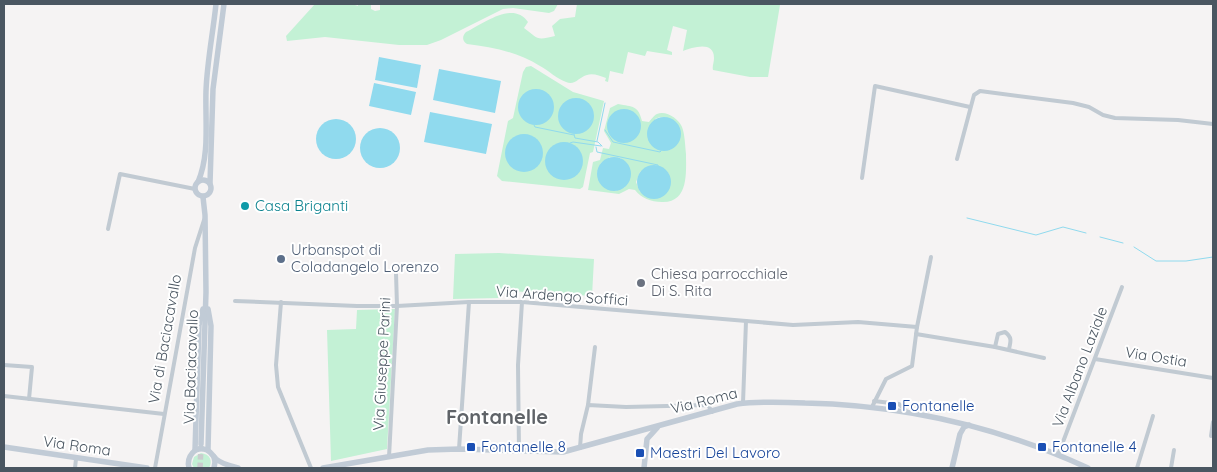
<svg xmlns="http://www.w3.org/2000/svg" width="1217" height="472" font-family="Quicksand,sans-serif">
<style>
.green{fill:#c3f1d5;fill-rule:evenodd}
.water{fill:#90daee}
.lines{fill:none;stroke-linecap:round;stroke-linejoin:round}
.stream{stroke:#90daee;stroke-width:1}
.secondary-tunnel{stroke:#caccce;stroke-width:5.5;stroke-dasharray:5.5 3;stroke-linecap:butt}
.street{stroke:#c1cad2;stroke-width:4}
.secondary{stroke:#c1cbd6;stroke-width:5.5}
.culture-dot{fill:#0f9aa8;stroke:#fff;stroke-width:2}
.service-dot{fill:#5c6f8a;stroke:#fff;stroke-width:2}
.worship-dot{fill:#6b7280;stroke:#fff;stroke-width:2}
.transit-dot{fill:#1a4fb4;stroke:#fff;stroke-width:2}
.labels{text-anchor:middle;stroke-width:4;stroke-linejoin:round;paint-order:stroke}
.culture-label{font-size:15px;fill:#0d838f;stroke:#fff;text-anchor:start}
.service-label{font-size:15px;fill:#4e5e75;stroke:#fff;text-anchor:start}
.worship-label{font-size:15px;fill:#5b616d;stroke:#fff;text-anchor:start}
.street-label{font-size:15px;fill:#4a5661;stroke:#fff}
.transit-label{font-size:15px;fill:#164399;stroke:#fff;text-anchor:start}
.district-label{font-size:20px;font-weight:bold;fill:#5f6368;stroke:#fff}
</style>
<rect width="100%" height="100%" fill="#f5f3f3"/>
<g class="green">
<polygon points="315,4 352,4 358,6 358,4 371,4 371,9 375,11 380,10 380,4 558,4 554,11 549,13 513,8 503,9 441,40 427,45 399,45 325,37 287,41 286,36"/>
<path d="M577,4L780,5L768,77H750L713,70C712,66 714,63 714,58C714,40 692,48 683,51L687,30L673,26L667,50L672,52V55L647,51L645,56L628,52L623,74L610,71L608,82L605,81L606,78C600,76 593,73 587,75C579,77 575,86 566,82C557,79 548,70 540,66C518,52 492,47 467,44C462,41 462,36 466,32C483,24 513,0 528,22L524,28C538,38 535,41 555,36L552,26L560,19L575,17Z"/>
<polygon points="531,66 573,92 604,101 593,152 590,153 583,187 580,189 502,181 497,176 508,121 513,118 523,72 526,67"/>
<path d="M618,104C633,107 638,105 642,121L649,122C651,120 654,115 657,114C666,110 679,119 682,127C685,135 685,145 686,154C686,172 689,203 662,202C651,202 641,198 635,190L629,189L619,194L588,190L593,162L600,160L603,148L609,149L611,143L604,131L610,108ZM660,117H665L678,142L670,150H659L655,119ZM610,157L621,158L625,187L615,191L597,173L601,163ZM655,165L665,170L669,174L640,192L636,182L640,172Z"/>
<polygon points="499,253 594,259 592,296 509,291 498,298 453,299 455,254"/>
<polygon points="395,309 387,449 331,461 327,330 356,329 357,310"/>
<path d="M201,453C210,454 213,461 209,468H194L192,464L194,457Z"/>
</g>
<g class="water">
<polygon points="379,57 421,65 417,88 375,80"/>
<polygon points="439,69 501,81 495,113 433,100"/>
<polygon points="374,83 416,92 411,115 369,106"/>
<circle cx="536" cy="107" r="18"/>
<circle cx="576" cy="116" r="18"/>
<circle cx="624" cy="126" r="17"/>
<polygon points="430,112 492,124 486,154 424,142"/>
<circle cx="664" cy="134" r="17"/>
<circle cx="336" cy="139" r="20"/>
<circle cx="380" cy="148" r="20"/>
<circle cx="524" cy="153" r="19"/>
<circle cx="564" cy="161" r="19"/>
<circle cx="614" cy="174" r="17"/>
<circle cx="654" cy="182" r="17"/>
</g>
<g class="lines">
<g class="stream">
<polyline points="534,125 535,127 574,135"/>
<polyline points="605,130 613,142 660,152 661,151"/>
<polyline points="574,134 575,138 598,142 602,146"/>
<polyline points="597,141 605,103"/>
<polyline points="570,143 573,142 601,146"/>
<polyline points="596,147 597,152 658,165 658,166"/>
<polyline points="967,218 1036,235 1063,227 1086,233"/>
<polyline points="1100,237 1123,243"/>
<polyline points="1134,247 1156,261 1186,261 1213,257"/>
</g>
<polyline class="secondary-tunnel" points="200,468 201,446"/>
<g class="street">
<polyline points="957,159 974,95 980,91 1073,103 1089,107 1103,115 1115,118 1178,120 1213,124"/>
<polyline points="862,178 875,86 970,107"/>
<polyline points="108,229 120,174 195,189"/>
<polyline points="235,301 357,306 397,306 469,302 522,302 793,325 858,322 917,327"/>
<polyline points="281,302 276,365 278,387 311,468"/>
<polyline points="916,334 995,347 1044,358"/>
<path d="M995,347L998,334L1005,332C1012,337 1011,341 1009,349"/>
<polyline points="1095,359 1213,378"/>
<polyline points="4,365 32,367 29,399"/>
<polyline points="4,396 164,414"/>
<polyline points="874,401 899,404 906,411"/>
<polyline points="743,403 746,321"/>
<polyline points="588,405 595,347"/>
<polyline points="872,407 886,379 912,366 917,327 931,257"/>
<polyline points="1211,436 1213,422"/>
<polyline points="580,448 581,434 588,405 626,407 708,405 712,412"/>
<polyline points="459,449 469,302"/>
<polyline points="519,452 518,365 522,302"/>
<polyline points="1058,455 1122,287"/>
<polyline points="389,457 397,306 396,273"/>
<polyline points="75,468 76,459"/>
<polyline points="155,468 195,248 204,220"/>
<polyline points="1137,468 1153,416"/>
<polyline points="1171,468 1174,450"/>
</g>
<g class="secondary">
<circle cx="203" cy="188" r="8"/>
<path d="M198,182C210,154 205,121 206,91C207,62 213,33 216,4"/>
<polyline points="210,183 213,89 224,4"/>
<polyline points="201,444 206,292 205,215 203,197"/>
<polyline points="4,447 147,468"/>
<polyline points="195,450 199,325 203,309"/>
<polyline points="208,450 211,326 208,309"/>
<polyline points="214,457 215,462 214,468"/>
<path d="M189,468C186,457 195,445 207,450C211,452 213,456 216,459C222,464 231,466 238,468"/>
<path d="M323,468L428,450L459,449L563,452L737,404C760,401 783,402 805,403C903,405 999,427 1088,468"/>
<polyline points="644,468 647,439 657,428"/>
<polyline points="952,468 960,434 964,427 969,425"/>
</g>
</g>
<circle class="culture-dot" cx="245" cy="206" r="5"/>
<circle class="service-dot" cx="281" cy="259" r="5"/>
<circle class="worship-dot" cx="641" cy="283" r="5"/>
<g class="transit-dot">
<rect x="887" y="401" width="10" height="10" rx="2.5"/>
<rect x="466" y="442" width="10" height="10" rx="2.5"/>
<rect x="1037" y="442" width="10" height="10" rx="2.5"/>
<rect x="635" y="448" width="10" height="10" rx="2.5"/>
</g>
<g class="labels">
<g class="culture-label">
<text x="255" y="211">Casa Briganti</text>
</g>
<g class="service-label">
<text x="291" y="255">Urbanspot di<tspan x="291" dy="17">Coladangelo Lorenzo</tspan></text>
</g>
<g class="worship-label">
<text x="651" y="279">Chiesa parrocchiale<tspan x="651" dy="17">Di S. Rita</tspan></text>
</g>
<g class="street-label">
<text transform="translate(562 296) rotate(4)" y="5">Via Ardengo Soffici</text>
<text transform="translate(165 339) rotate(-80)" y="5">Via di Baciacavallo</text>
<text transform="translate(1156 357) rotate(9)" y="5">Via Ostia</text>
<text transform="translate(382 364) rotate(-87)" y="5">Via Giuseppe Parini</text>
<text transform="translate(191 367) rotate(-88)" y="5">Via Baciacavallo</text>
<text transform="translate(1080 367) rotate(-69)" y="5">Via Albano Laziale</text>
<text transform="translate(704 401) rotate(-14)" y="5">Via Roma</text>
<text transform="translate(77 446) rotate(8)" y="5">Via Roma</text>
</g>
<g class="transit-label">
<text x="902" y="411">Fontanelle</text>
<text x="481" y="452">Fontanelle 8</text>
<text x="1052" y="452">Fontanelle 4</text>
<text x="650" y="458">Maestri Del Lavoro</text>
</g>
<g class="district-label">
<text x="497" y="424">Fontanelle</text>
</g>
</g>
<rect width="1217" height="472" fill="none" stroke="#4a5661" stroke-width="10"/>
</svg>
